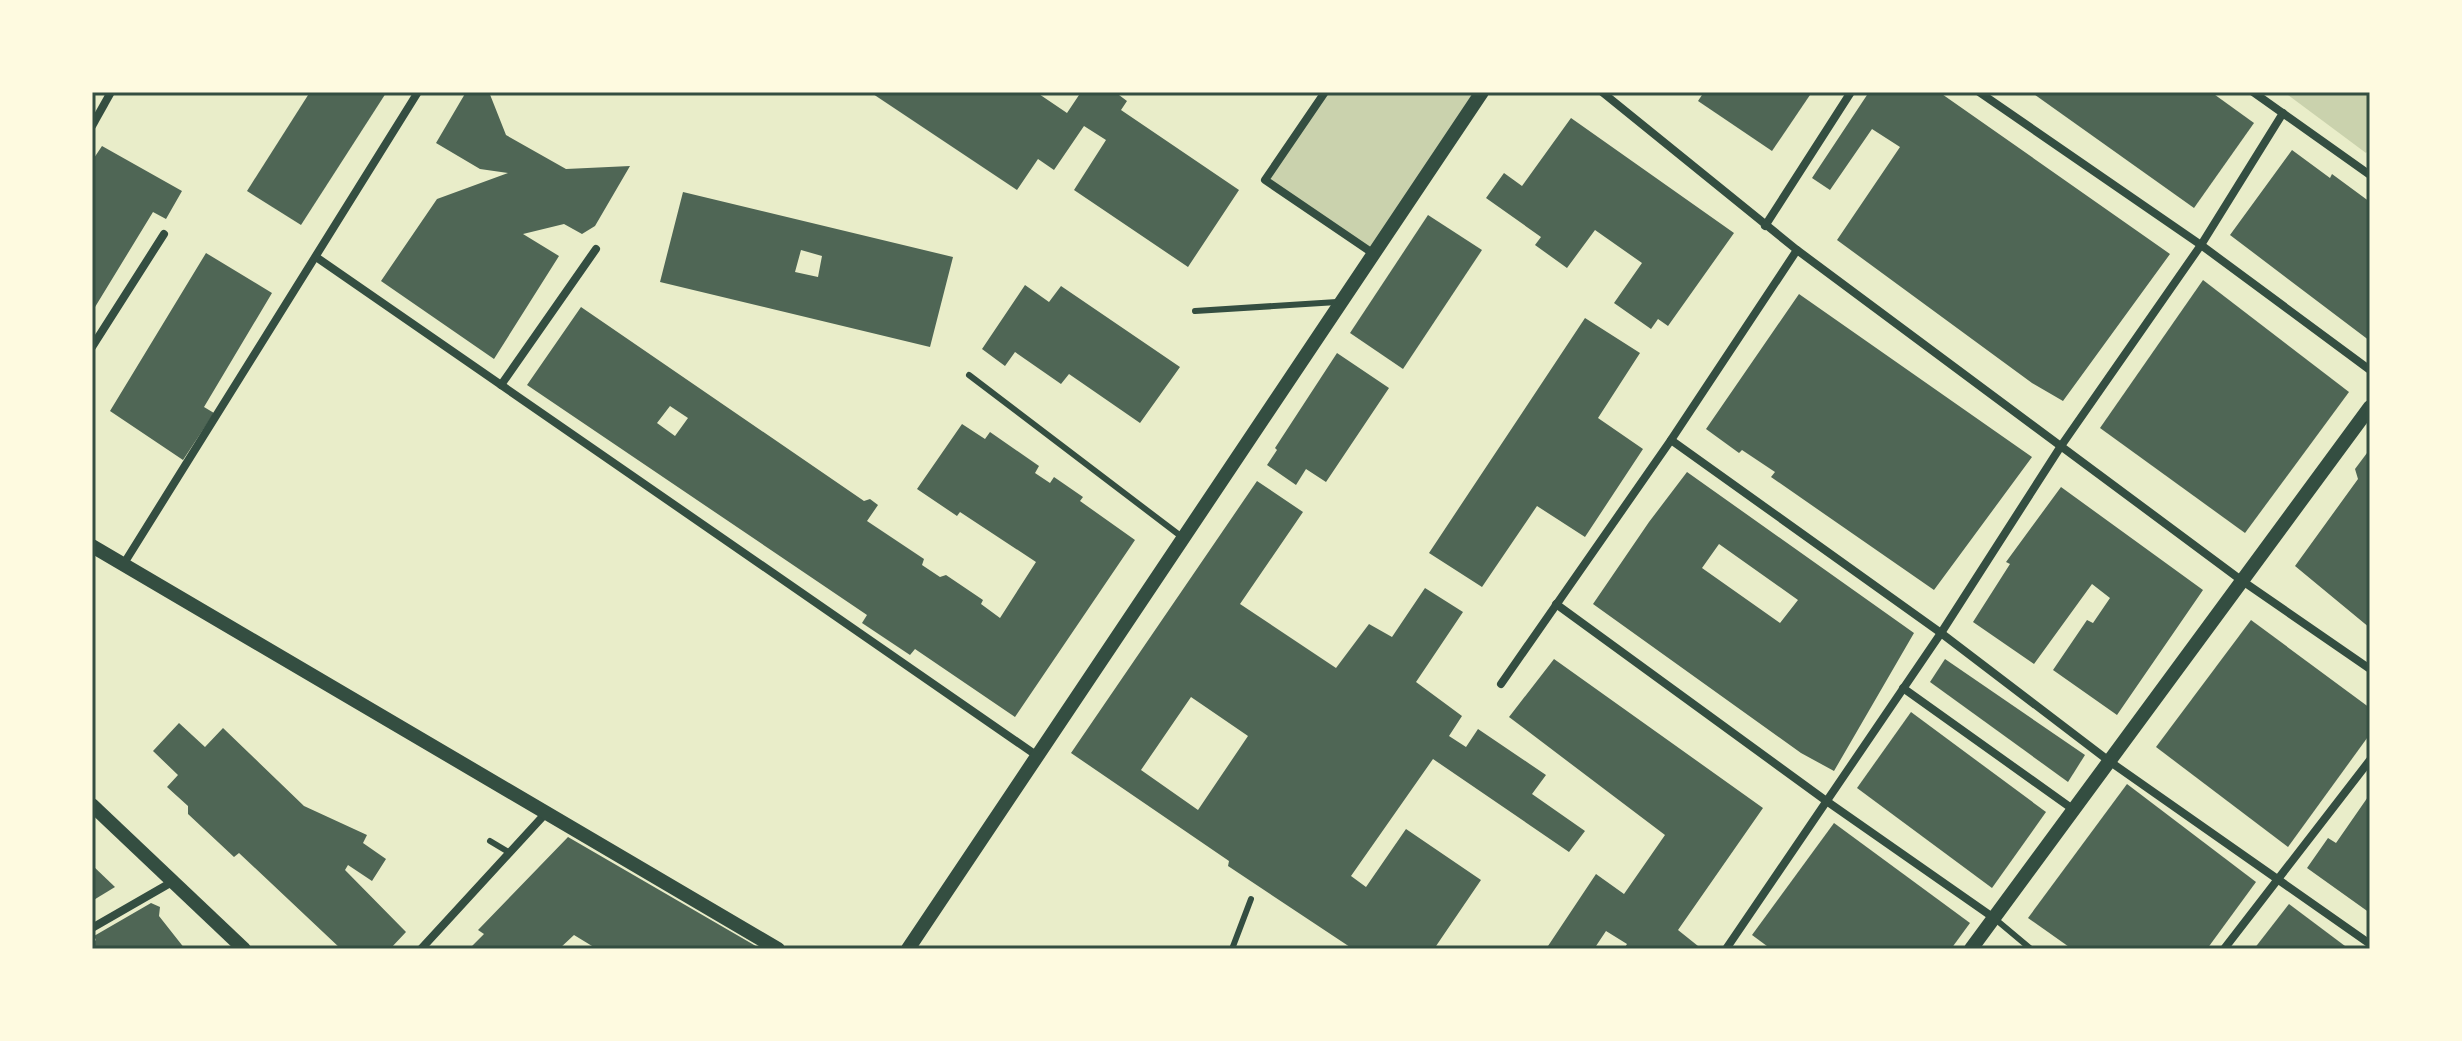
<svg xmlns="http://www.w3.org/2000/svg" width="2462" height="1041" font-family="Montserrat,sans-serif">
<style>
.green{fill:#cad2ad}
.building{fill:#4f6655;fill-rule:evenodd}
.lines{fill:none;stroke-linecap:round;stroke-linejoin:round}
.service{stroke:#344e41;stroke-width:6}
.minor{stroke:#344e41;stroke-width:8}
.tertiary{stroke:#344e41;stroke-width:14}
.neatline{fill:none;stroke:#344e41;stroke-width:3}
</style>
<rect width="100%" height="100%" fill="#e9edc9"/>
<g class="green">
<polygon points="1325,92 1482,92 1374,254 1265,180"/>
<polygon points="2284,92 2370,92 2370,147 2366,153"/>
</g>
<g class="building">
<polygon points="310,92 386,93 301,225 247,191"/>
<polygon points="466,92 489,92 506,135 566,169 630,166 595,226 582,234 564,224 523,234 559,256 494,359 381,281 437,199 508,173 480,169 436,143"/>
<polygon points="870,92 1036,92 1067,113 1081,92 1115,92 1127,101 1121,110 1239,190 1188,267 1074,190 1106,140 1084,126 1054,170 1038,159 1017,190"/>
<polygon points="1704,92 1812,92 1772,151 1698,101"/>
<polygon points="1869,92 1939,92 2170,254 2063,401 2032,383 1837,240 1900,147 1872,129 1830,190 1812,178"/>
<polygon points="2031,92 2211,92 2254,123 2194,208"/>
<polygon points="1571,118 1734,233 1668,326 1658,319 1651,329 1614,303 1642,263 1595,230 1567,268 1535,245 1541,237 1486,198 1504,173 1522,186"/>
<polygon points="102,146 182,191 166,219 153,212 92,312 92,161"/>
<polygon points="2292,150 2330,178 2332,174 2370,202 2370,341 2230,235"/>
<path d="M683,192L953,257L930,347L660,282ZM801,250L822,256L818,277L795,272Z"/>
<polygon points="1428,215 1482,250 1403,369 1350,333"/>
<polygon points="206,253 272,293 204,407 214,413 183,460 110,411"/>
<polygon points="2203,280 2349,392 2245,533 2100,428"/>
<polygon points="1025,285 1049,302 1061,286 1180,367 1140,423 1069,374 1061,384 1015,352 1005,366 982,349"/>
<polygon points="1799,294 2032,457 1934,590 1771,477 1775,472 1742,450 1739,453 1706,429"/>
<path d="M581,307L864,501L870,499L878,505L867,521L924,559L922,565L940,577L946,575L983,600L981,604L1000,618L1036,562L960,512L957,516L917,489L962,424L985,439L990,432L1039,466L1035,473L1050,483L1054,477L1083,497L1080,501L1135,540L1015,717L915,649L910,655L862,623L867,615L527,385ZM670,406L688,418L675,436L657,423Z"/>
<polygon points="1585,318 1640,353 1598,418 1643,449 1585,537 1537,506 1482,587 1429,553"/>
<polygon points="1337,353 1389,388 1326,482 1306,469 1296,485 1267,465 1277,450 1275,448"/>
<polygon points="2370,449 2370,628 2295,566 2358,479 2355,469"/>
<path d="M1687,472L1914,633L1834,771L1801,753L1593,604L1649,522ZM1719,544L1798,600L1780,623L1702,568Z"/>
<path d="M1257,481L1303,512L1240,604L1336,668L1369,624L1392,637L1425,588L1463,612L1416,682L1462,716L1449,736L1466,747L1478,729L1546,775L1532,794L1585,831L1569,852L1433,759L1351,876L1366,887L1406,829L1481,880L1434,949H1353L1228,866L1229,861L1071,753ZM1191,697L1248,736L1198,810L1141,770Z"/>
<polygon points="2061,487 2203,590 2117,715 2053,670 2087,620 2093,623 2110,598 2092,584 2034,664 1973,622 2010,564 2006,562"/>
<polygon points="2251,620 2370,708 2370,734 2288,847 2156,747"/>
<polygon points="1554,659 1763,808 1678,930 1698,946 1696,949 1624,949 1627,944 1606,931 1594,949 1546,949 1596,874 1624,894 1665,835 1509,717"/>
<polygon points="1945,659 2085,755 2068,782 1930,682"/>
<polygon points="1911,712 2046,812 1992,888 1857,788"/>
<polygon points="179,723 205,747 223,728 304,806 367,835 363,843 386,859 372,881 348,865 345,870 406,932 390,949 341,949 239,853 234,857 188,814 188,806 167,787 178,775 153,751"/>
<polygon points="2127,784 2256,882 2207,949 2072,949 2028,918"/>
<polygon points="2370,794 2370,913 2307,868 2328,838 2336,843"/>
<polygon points="1834,823 1970,923 1951,949 1771,949 1752,935"/>
<polygon points="568,837 761,949 597,949 574,935 559,949 469,949 484,934 478,930"/>
<polygon points="92,865 115,887 92,901"/>
<polygon points="151,903 160,907 159,916 185,949 92,949 92,943 96,940 94,936"/>
<polygon points="2289,904 2349,949 2254,949"/>
</g>
<g class="lines">
<g class="service">
<polyline points="1195,311 1337,302"/>
<polyline points="969,375 1182,537"/>
<polyline points="490,841 510,853"/>
<polyline points="1994,918 2031,949"/>
<polyline points="1232,949 1251,899"/>
</g>
<g class="minor">
<polyline points="1325,92 1265,180 1374,254"/>
<polyline points="1602,92 1797,250 2241,580 2370,669"/>
<polyline points="1979,92 2201,245 2370,370"/>
<polyline points="2253,92 2370,175"/>
<polyline points="92,126 111,92"/>
<polyline points="1765,226 1851,92"/>
<polyline points="316,257 1036,755"/>
<polyline points="92,347 164,234"/>
<polyline points="501,385 596,249"/>
<polyline points="1671,440 1941,633 2109,761 2370,944"/>
<polyline points="123,565 418,92"/>
<polyline points="1556,604 1825,800 1994,918"/>
<polyline points="1501,684 1671,440 1797,250"/>
<polyline points="1903,688 2074,810"/>
<polyline points="92,928 172,882"/>
<polyline points="421,949 546,813"/>
<polyline points="1726,949 1941,633 2061,446 2201,245 2283,113"/>
<polyline points="2224,949 2370,760"/>
</g>
<g class="tertiary">
<polyline points="92,546 778,949"/>
<polyline points="92,805 244,949"/>
<polyline points="908,949 1482,92"/>
<polyline points="1971,949 2370,407"/>
</g>
</g>
<rect width="2462" height="1041" fill="none" stroke="#fefae0" stroke-width="188"/>
<rect x="94" y="94" width="2274" height="853" class="neatline"/>
</svg>
